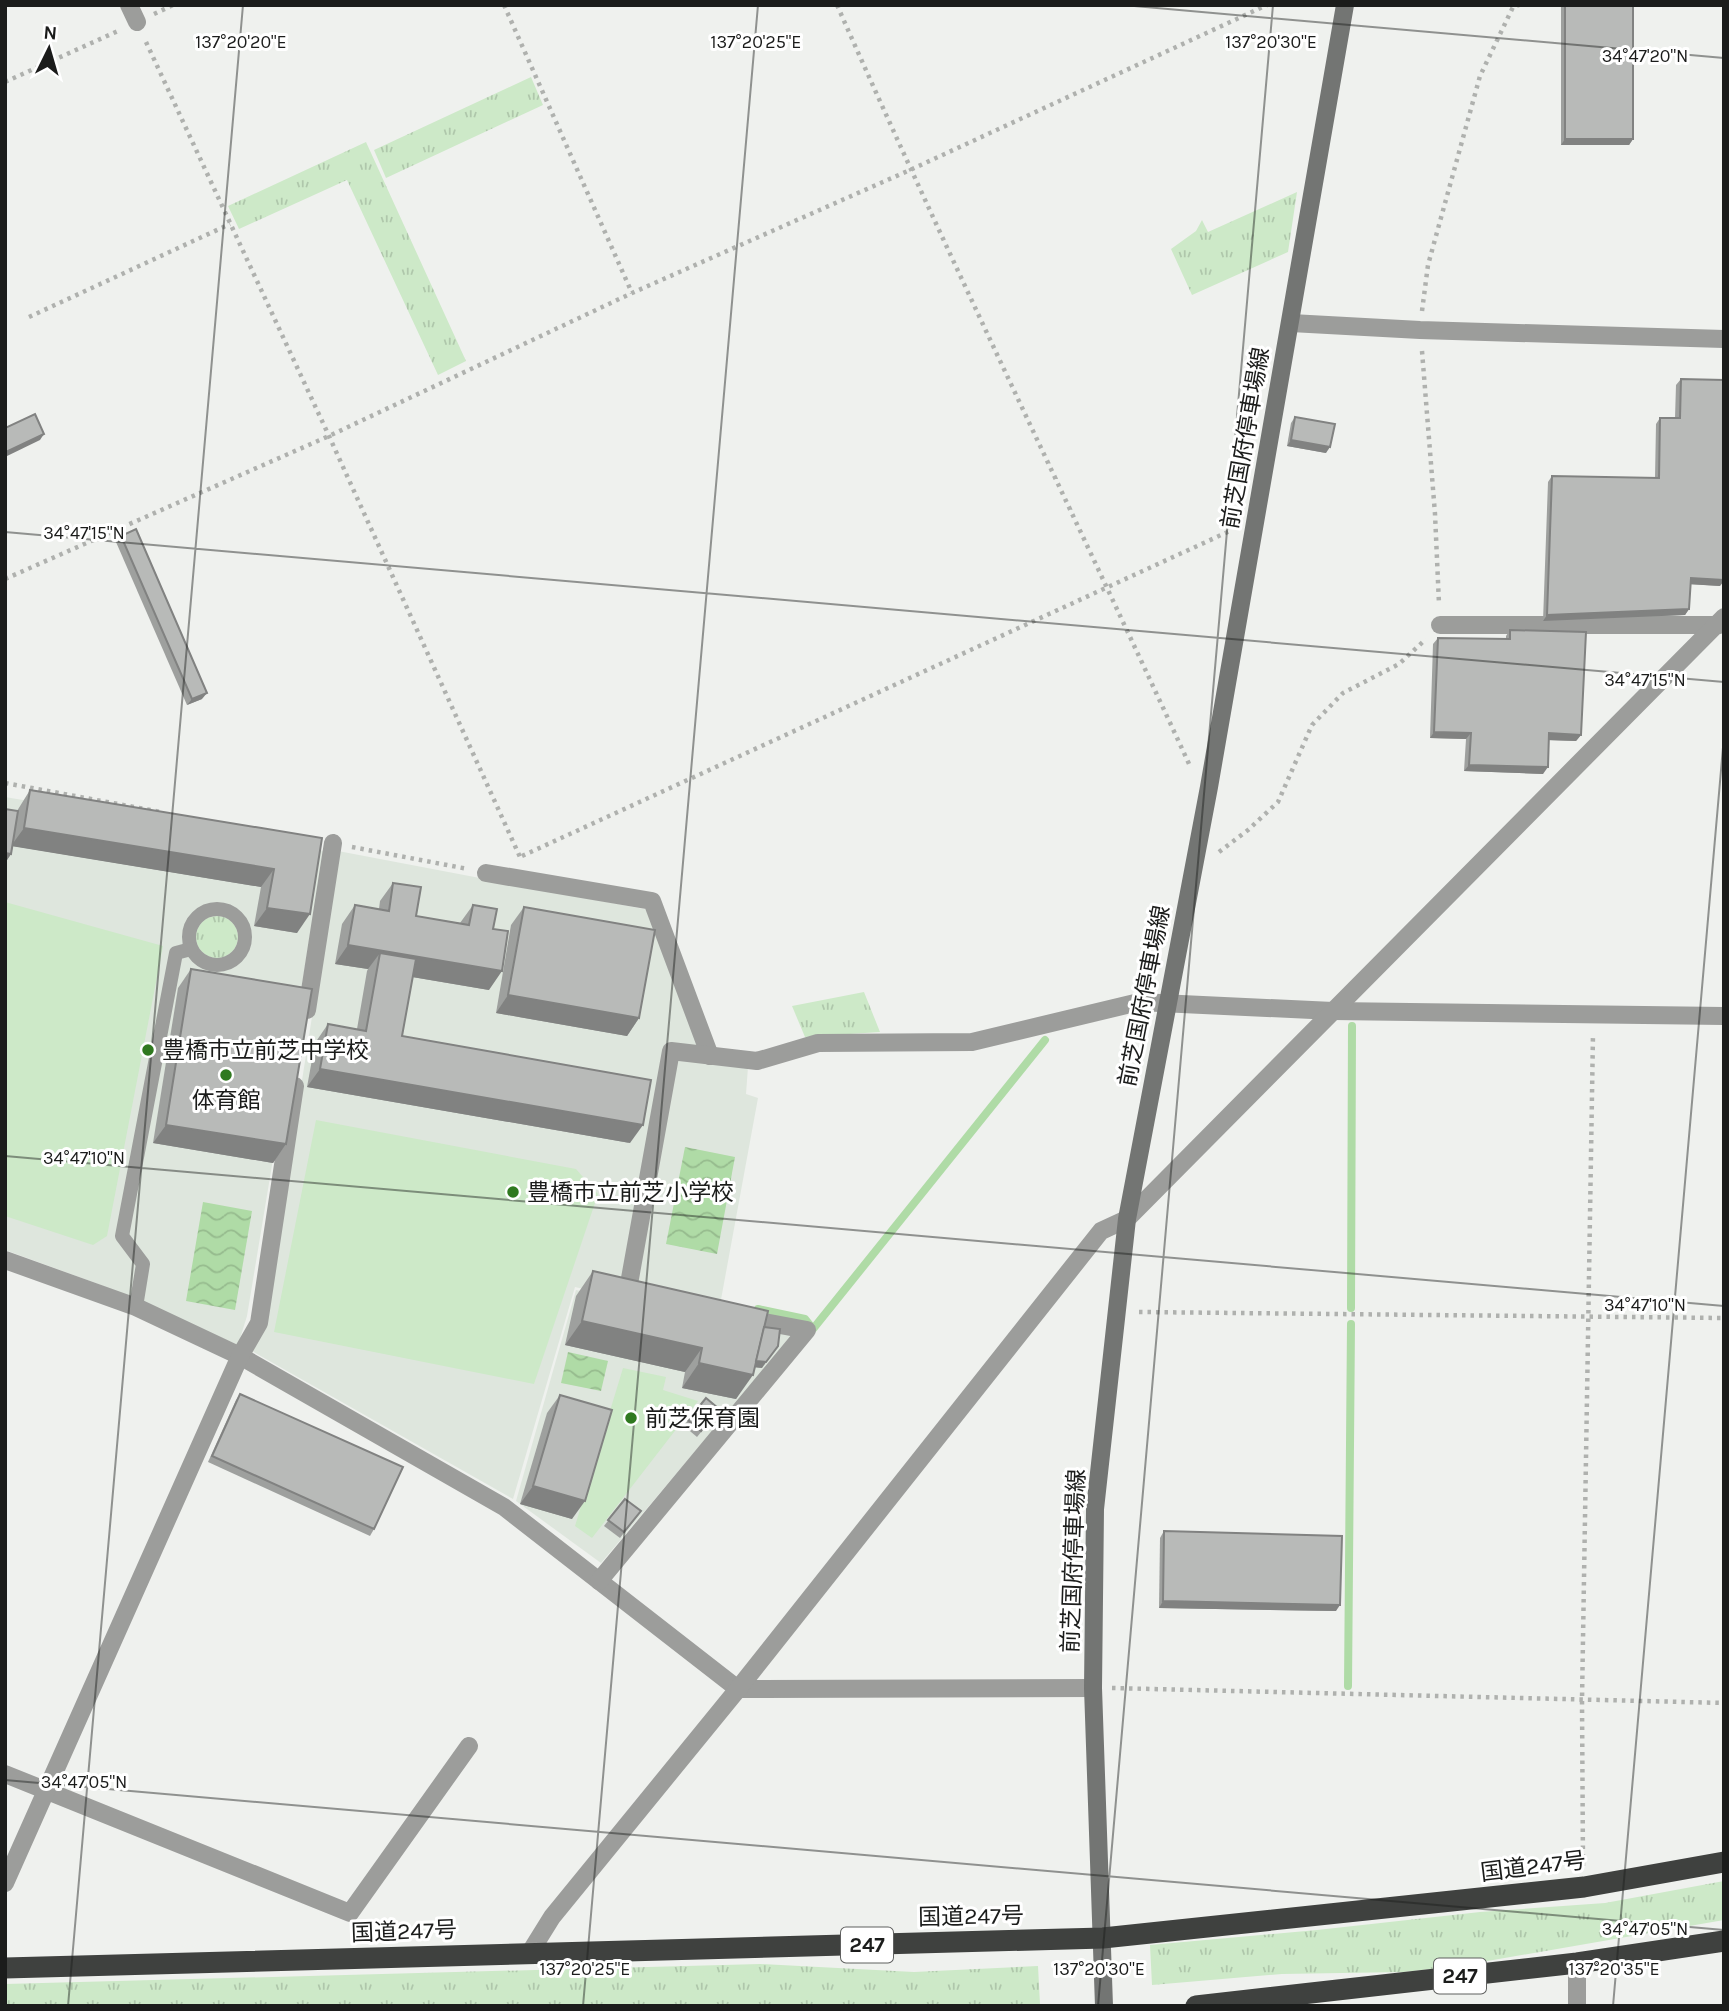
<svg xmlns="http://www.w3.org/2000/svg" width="1729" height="2011" font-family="Karla,'Noto Sans JP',sans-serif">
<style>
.built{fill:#dee6dd}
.grass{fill:url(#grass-tufts)}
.garden{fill:#cde9c8}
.water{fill:url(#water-waves)}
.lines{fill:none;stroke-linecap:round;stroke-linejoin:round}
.stream{stroke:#afdba6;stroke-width:8}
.path{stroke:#afb1ae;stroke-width:4.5;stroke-dasharray:3.5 5;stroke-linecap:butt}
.lane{stroke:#9c9d9b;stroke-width:14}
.street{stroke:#9c9d9b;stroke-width:18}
.secondary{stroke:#737573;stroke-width:18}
.highway{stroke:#3f413f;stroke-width:21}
.wall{fill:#9ea09e}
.shaded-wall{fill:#818281}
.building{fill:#b8bab8;stroke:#818281;stroke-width:2}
.ticks{fill:none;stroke:#1b1c1b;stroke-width:2;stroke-opacity:0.45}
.poi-dot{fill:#2f791f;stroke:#fff;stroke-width:2.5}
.labels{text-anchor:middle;stroke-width:6;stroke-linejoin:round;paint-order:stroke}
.shield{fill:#fff;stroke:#5f605f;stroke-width:2}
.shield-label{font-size:21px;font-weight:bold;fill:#1b1c1b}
.street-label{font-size:23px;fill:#1b1c1b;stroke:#fff}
.poi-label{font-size:23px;fill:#1b1c1b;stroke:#fff;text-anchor:start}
.ticks-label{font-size:18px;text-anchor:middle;fill:#1b1c1b;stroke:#fff;stroke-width:6;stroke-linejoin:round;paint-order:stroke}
</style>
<defs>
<pattern id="grass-tufts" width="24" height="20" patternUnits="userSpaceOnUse" patternTransform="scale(1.75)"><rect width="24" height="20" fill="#cde9c8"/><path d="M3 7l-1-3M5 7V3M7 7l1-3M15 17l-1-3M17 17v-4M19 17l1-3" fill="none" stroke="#afc7ab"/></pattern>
<pattern id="water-waves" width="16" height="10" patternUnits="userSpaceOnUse" patternTransform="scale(1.75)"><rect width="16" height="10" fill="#afdba6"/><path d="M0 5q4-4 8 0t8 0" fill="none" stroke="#96bb8e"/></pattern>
</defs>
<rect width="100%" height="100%" fill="#eff1ee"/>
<g class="built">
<polygon points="5,797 324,851 247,1316 238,1345 101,1285 5,1250"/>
<polygon points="338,851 649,910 705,1060 748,1067 746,1094 758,1098 720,1305 618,1297 575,1287 513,1499 252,1351 263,1329"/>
<polygon points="576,1290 793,1335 601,1563 516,1501"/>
</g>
<g class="grass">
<polygon points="531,77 543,105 386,178 374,150"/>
<polygon points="366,142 466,361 438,375 347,180 239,229 228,206"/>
<polygon points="1297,192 1288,252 1192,295 1171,249 1196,231 1202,220 1208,232"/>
<circle cx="217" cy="937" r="21"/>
<polygon points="864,992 880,1032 805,1037 792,1006"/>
<polygon points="1724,1881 1724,1920 1459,1966 1403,1972 1282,1974 1152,1985 1150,1945 1317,1930 1480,1912 1605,1903"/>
<polygon points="760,1964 914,1972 1038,1966 1040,2004 5,2006 5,1984"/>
</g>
<g class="garden">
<polygon points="5,902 163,946 107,1236 93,1245 5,1216"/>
<polygon points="316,1120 576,1169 598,1194 534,1384 274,1332"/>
<polygon points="623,1368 666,1377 663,1390 698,1401 592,1538 575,1526"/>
</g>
<g class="water">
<polygon points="685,1147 735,1157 717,1254 666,1244"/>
<polygon points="203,1202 252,1211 235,1310 186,1301"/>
<polygon points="568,1352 608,1361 601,1391 561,1383"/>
</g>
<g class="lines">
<g class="stream">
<polyline points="1351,1308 1352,1026"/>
<polyline points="758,1309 805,1319 813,1329 1045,1040"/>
<polyline points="1348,1686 1351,1324"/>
</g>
<g class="path">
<polyline points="504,5 632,293"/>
<path d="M837,5C950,261 1073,512 1190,766"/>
<polyline points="154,14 173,5"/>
<polyline points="146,42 329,436 520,857"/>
<polyline points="5,82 118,31"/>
<polyline points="1422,311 1428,265 1480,76 1513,7 1519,5"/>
<polyline points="29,317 230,224"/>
<polyline points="1422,351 1435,514 1439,604"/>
<polyline points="5,579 329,436 632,293 910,170 1267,5"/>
<polyline points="5,783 161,812"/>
<polyline points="352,847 468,869"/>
<polyline points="1219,852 1248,830 1278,802 1312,725 1343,693 1399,664 1426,639"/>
<polyline points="522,856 1232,530"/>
<polyline points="1139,1312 1724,1318"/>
<polyline points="1112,1688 1724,1703"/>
<polyline points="1583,1866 1582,1700 1593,1034"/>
</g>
<g class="lane">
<circle cx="217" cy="937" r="28"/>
<polyline points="136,1307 143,1264 122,1236 176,953 191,949"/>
</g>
<g class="street">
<polyline points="129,5 137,22"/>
<polyline points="1291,323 1420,330 1724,339"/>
<polyline points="1440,625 1720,625"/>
<polyline points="486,873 652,901 710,1056"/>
<polyline points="307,1010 333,843"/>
<polyline points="5,1260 136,1307 240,1356 504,1507 738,1689 1093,1688"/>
<polyline points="633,1296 627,1295 671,1051 757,1061 818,1043 972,1042 1139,1002 1333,1011 1724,1016"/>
<polyline points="599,1581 807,1330 743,1318"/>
<polyline points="5,1774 350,1913 469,1746"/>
<polyline points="5,1883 240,1356 259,1323 295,1086"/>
<polyline points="529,1954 552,1917 738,1689 1101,1231 1127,1219 1724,617"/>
<polyline points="1577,1963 1577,2006"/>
</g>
<polyline class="secondary" points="1104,2006 1093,1688 1095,1509 1127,1219 1209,787 1345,5"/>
<g class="highway">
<polyline points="5,1968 1103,1938 1584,1887 1724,1862"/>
<polyline points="1196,2006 1577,1963 1724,1941"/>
</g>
</g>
<g class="wall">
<polygon points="1561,5 1633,5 1633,139 1629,145 1561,145"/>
<polygon points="1681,379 1720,586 1690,584 1689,609 1685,615 1543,621 1548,482 1552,476 1655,478 1656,424 1660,418 1675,418 1676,385"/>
<polygon points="1295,417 1326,453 1287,446 1291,423"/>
<polygon points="121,536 202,699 187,705 116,542"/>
<polygon points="1510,630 1581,735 1576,741 1549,740 1543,774 1464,771 1466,739 1430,738 1433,644 1438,638 1506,639 1506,636"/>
<polygon points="30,790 322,838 297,933 254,926 261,887 13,846 11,854 5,863 5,809 17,811"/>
<polygon points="393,883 416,916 460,923 473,905 493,929 489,990 412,977 402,1036 630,1143 307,1087 315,1043 328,1024 357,1029 367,971 368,969 335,964 342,924 355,905 379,909 380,901"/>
<polygon points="524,907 639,1018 627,1036 496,1013 511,925"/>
<polygon points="191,969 286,1144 273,1163 153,1143 178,988"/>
<polygon points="593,1271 762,1368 755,1367 736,1399 682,1388 685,1372 565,1345 576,1296"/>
<polygon points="240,1394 374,1529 370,1536 208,1462 236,1400"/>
<polygon points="560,1395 572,1519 520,1504 547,1413"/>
<polygon points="715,1415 697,1437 684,1426 688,1420"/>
<polygon points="625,1499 641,1511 620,1538 604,1526"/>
<polygon points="1164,1531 1336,1611 1159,1608 1160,1538"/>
</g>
<g class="shaded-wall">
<polygon points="1565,139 1633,139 1629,145 1561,145"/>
<polygon points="44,434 40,440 5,457 6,452"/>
<polygon points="1291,440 1330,447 1326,453 1287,446"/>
<polygon points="1691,578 1724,580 1724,581 1720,586 1686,584"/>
<polygon points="1689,609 1685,615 1543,621 1547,615"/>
<polygon points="207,693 202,699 187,705 192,699"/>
<polygon points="1434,732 1471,733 1466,739 1430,738"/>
<polygon points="1549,733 1581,735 1576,741 1545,740"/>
<polygon points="1469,765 1548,767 1543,774 1464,771"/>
<polygon points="24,828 274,869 261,887 11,846"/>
<polygon points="5,853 11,854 5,863"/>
<polygon points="267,908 310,914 297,933 254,926"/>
<polygon points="348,945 502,971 489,990 377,971 380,953 368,969 335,964"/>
<polygon points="508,995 639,1018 627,1036 496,1013"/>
<polygon points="320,1069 643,1125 630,1143 307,1087"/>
<polygon points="166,1125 286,1144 273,1163 153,1143"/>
<polygon points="582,1321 702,1348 685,1372 565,1345"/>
<polygon points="778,1346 762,1368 752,1367 756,1361"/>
<polygon points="699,1363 753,1375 736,1399 682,1388"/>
<polygon points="533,1486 585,1501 572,1519 520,1504"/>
<polygon points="1163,1601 1340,1605 1336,1611 1159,1608"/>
</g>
<g class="building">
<rect x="1565" y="5" width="68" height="134"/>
<polygon points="1681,379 1724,380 1724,580 1691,578 1689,609 1547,615 1552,476 1659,478 1660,418 1680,418"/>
<polygon points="35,414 44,434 6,452 5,428"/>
<polygon points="1295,417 1335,424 1330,447 1291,440"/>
<polygon points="136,529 207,693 192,699 121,536"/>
<polygon points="1510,630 1586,632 1581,735 1549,733 1548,767 1469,765 1471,733 1434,732 1438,638 1510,639"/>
<polygon points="30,790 322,838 310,914 267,908 274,869 24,828"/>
<polygon points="5,809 18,811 11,854 5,853"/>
<polygon points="393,883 421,887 416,916 469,925 473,905 497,909 493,929 508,931 502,971 348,945 355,905 389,911"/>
<polygon points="524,907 655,930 639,1018 508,995"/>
<polygon points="380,953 416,959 402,1036 651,1080 643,1125 320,1069 328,1024 366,1031"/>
<polygon points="191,969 312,989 286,1144 166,1125"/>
<polygon points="593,1271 768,1311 753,1375 699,1363 702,1348 582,1321"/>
<polygon points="764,1327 780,1329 778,1346 766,1362 756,1361"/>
<polygon points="240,1394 403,1467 374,1529 212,1456"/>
<polygon points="560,1395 612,1410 585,1501 533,1486"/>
<polygon points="706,1398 719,1409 701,1431 688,1420"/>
<polygon points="625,1499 641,1511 624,1532 608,1520"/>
<polygon points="1164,1531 1342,1536 1340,1605 1163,1601"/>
</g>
<path class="ticks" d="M1123,5L1724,58M5,532L1724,682M5,1156L1724,1306M5,1780L1724,1930M68,2006L243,5M583,2006L758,5M1098,2006L1273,5M1613,2006L1724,736"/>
<g class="poi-dot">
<circle cx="148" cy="1050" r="7"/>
<circle cx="226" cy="1075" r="7"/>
<circle cx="513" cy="1192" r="7"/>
<circle cx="631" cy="1418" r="7"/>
</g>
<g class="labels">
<g class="shield">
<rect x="841" y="1927.5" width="52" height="35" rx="5"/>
<rect x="1434" y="1958.5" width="52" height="35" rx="5"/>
</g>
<g class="shield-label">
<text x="867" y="1952">247</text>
<text x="1460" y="1983">247</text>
</g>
<g class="street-label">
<text transform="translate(1245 438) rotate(-80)" y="8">前芝国府停車場線</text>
<text transform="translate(1144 996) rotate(-79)" y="8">前芝国府停車場線</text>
<text transform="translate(1073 1561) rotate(-88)" y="8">前芝国府停車場線</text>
<text transform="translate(1533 1866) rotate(-7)" y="8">国道247号</text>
<text transform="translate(971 1916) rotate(-1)" y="8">国道247号</text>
<text transform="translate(404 1931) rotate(-2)" y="8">国道247号</text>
</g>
<g class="poi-label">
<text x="162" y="1058">豊橋市立前芝中学校</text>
<text x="226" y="1108" text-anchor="middle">体育館</text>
<text x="527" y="1200">豊橋市立前芝小学校</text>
<text x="645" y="1426">前芝保育園</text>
</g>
</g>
<g class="ticks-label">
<text x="241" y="48">137°20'20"E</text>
<text x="756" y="48">137°20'25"E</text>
<text x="1271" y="48">137°20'30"E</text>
<text x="1645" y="62">34°47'20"N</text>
<text x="84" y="539">34°47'15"N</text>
<text x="1645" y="686">34°47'15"N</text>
<text x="84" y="1164">34°47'10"N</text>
<text x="1645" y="1311">34°47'10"N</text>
<text x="84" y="1788">34°47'05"N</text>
<text x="1645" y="1935">34°47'05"N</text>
<text x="585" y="1975">137°20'25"E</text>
<text x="1099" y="1975">137°20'30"E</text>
<text x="1614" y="1975">137°20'35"E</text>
</g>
<rect width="1729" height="2011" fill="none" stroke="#1b1c1b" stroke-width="14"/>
<g transform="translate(49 49) rotate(5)" stroke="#ffffff" stroke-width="5" paint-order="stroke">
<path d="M0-5L12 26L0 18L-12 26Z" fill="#1b1c1b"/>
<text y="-10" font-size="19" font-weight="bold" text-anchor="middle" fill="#1b1c1b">N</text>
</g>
</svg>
